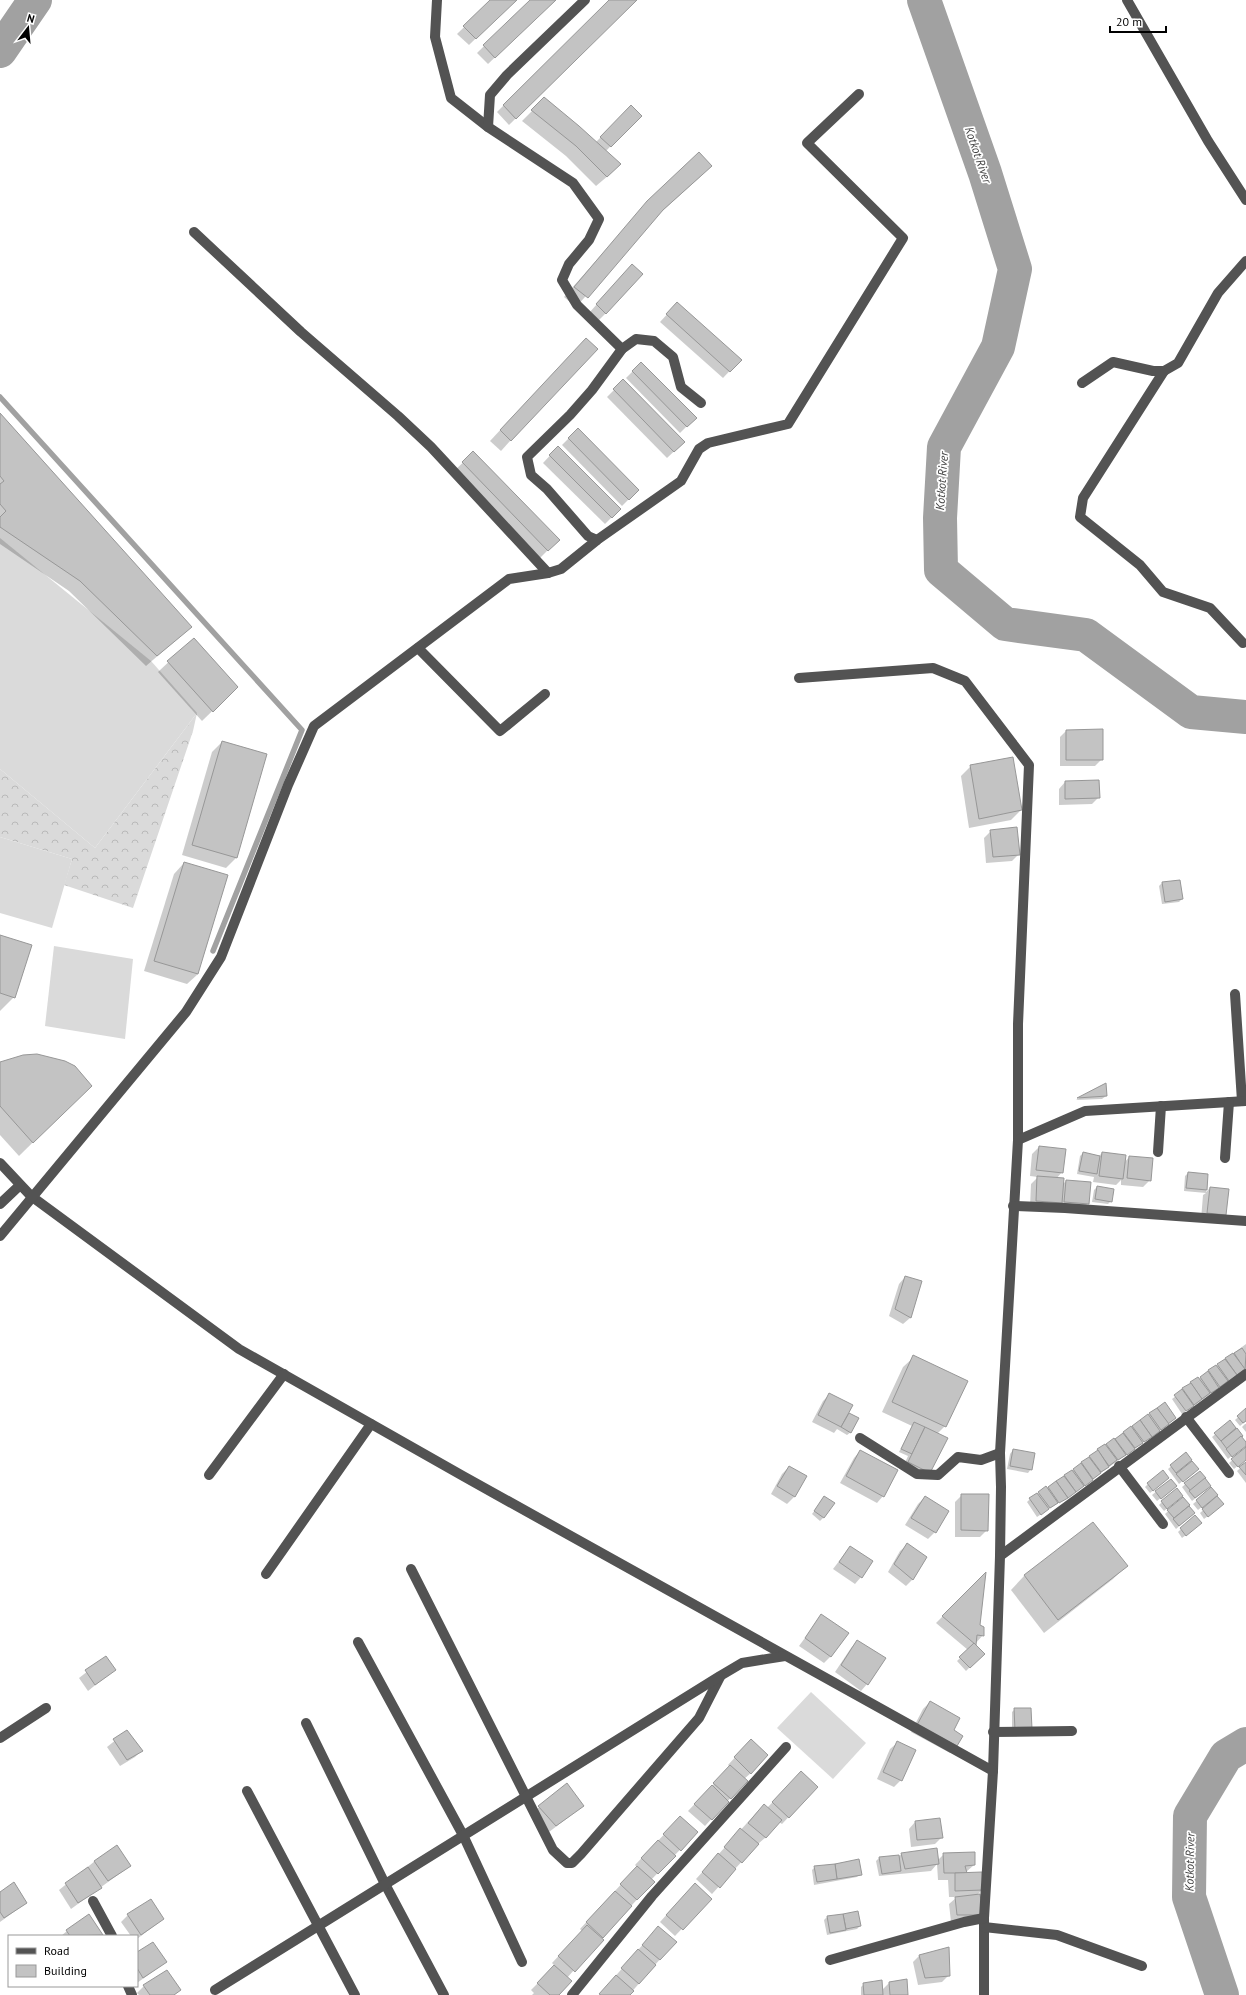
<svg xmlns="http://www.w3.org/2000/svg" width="1246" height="1995" font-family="'PT Sans',sans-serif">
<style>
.forest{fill:url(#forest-crowns)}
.pitch{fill:#dadada}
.shadow{fill:#0003}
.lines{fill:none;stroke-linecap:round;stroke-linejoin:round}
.stream{stroke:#a1a1a1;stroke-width:5.5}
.river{stroke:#a1a1a1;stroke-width:34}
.building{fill:#c3c3c3;stroke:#979797}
.minor{stroke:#535353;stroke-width:10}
.labels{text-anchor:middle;stroke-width:3.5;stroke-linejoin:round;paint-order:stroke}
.water-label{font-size:12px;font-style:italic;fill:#424242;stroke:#fff}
</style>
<defs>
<pattern id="forest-crowns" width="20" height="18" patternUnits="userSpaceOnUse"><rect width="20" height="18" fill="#dadada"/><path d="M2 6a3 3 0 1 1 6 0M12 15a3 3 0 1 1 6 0" fill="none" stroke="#b9b9b9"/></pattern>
</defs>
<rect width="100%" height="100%" fill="#fff"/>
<polygon class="forest" points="197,713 193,731 133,908 64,885 72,859 0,837 0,769 95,848"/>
<g class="pitch">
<polygon points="0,538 151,661 197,713 95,848 0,769"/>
<polygon points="0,837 72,859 52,928 0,913"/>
<polygon points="54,946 133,959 125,1039 45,1026"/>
<polygon points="811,1692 866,1743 833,1779 777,1728"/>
</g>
<g class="shadow">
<polygon points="492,0 515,0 469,45 457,34"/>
<polygon points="531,0 555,0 488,64 477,53"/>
<polygon points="610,0 636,0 509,125 497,112"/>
<polygon points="545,98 595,143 631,107 640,116 605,152 609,175 596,186 566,156 522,121"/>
<polygon points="701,176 659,214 576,307 564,297 648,202"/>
<polygon points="625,272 606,313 599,320 590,312"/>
<polygon points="671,310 740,360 723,378 660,322"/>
<polygon points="576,349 511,440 501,451 490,441"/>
<polygon points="641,363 695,418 680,433 626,378"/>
<polygon points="623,381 684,442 667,458 607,397"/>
<polygon points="0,414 191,627 146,666 69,591 0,544"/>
<polygon points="578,429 638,490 622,506 562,445"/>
<polygon points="558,447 620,509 605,524 543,463"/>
<polygon points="473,453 558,540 537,561 452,473"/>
<polygon points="193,639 237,687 202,721 158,672"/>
<polygon points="1066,731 1102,759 1095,766 1060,766 1060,737"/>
<polygon points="222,742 266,755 236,858 226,868 182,855 212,752"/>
<polygon points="971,766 1021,810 1011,820 969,828 961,776"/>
<polygon points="1065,782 1099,797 1092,804 1059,805 1059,789"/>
<polygon points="991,831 1019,854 1012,861 986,863 984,838"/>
<polygon points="184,863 198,974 187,984 144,971 174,874"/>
<polygon points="1162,883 1182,899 1179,902 1162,904 1159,886"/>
<polygon points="0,936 14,997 0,1011"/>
<polygon points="0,1063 76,1100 19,1156 0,1135"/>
<polygon points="1105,1084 1106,1096 1102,1099 1076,1100"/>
<polygon points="1039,1147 1062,1172 1056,1179 1062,1185 1066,1181 1088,1203 1081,1210 1030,1207 1031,1184 1038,1177 1030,1176 1032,1154"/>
<polygon points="1083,1153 1099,1156 1102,1153 1125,1162 1129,1157 1150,1180 1143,1187 1121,1185 1121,1180 1116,1185 1093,1182 1094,1177 1077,1174 1080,1156"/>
<polygon points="1188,1173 1207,1175 1206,1192 1210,1188 1219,1221 1201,1220 1203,1195 1206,1193 1184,1191 1185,1176"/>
<polygon points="1097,1187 1111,1201 1108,1204 1092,1202 1094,1190"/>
<polygon points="905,1277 921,1282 910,1318 903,1324 889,1316 899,1284"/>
<polygon points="1246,1344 1246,1369 1182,1414 1172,1399"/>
<polygon points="914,1357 945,1426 937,1434 930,1472 902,1469 908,1456 899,1452 912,1426 882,1412 903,1367"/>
<polygon points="830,1394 846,1417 849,1414 851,1432 847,1435 837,1429 834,1433 812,1422 823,1401"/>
<polygon points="1164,1403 1175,1418 1172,1421 1079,1489 1037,1517 1027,1502 1030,1499 1072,1471"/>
<polygon points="1246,1410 1246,1421 1240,1426 1235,1420"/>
<polygon points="1230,1422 1246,1444 1228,1459 1212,1437"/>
<polygon points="1245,1424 1246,1424 1246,1432 1242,1427"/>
<polygon points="1246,1449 1246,1459 1234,1469 1229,1463"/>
<polygon points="1013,1450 1031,1469 1028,1473 1007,1469 1010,1454"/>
<polygon points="860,1451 883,1496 877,1503 840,1483 854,1458"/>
<polygon points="1186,1454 1197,1469 1179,1484 1168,1469"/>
<polygon points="1246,1463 1246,1483 1237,1471"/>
<polygon points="789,1467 806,1477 794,1497 787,1504 771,1494 782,1474"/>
<polygon points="1200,1472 1207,1489 1192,1501 1182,1487"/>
<polygon points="1170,1480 1172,1489 1157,1501 1152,1495"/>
<polygon points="1165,1481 1150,1493 1145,1487 1148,1484"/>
<polygon points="1211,1489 1213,1498 1198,1510 1193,1504"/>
<polygon points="962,1495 987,1530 980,1537 955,1537 955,1502"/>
<polygon points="925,1497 935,1532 928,1539 905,1525 918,1504"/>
<polygon points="824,1498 823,1518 820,1521 812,1514"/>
<polygon points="1183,1498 1194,1513 1176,1529 1165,1514"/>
<polygon points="1217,1498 1220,1507 1204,1519 1200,1513"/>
<polygon points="1179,1499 1164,1511 1159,1505 1162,1502"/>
<polygon points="1195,1516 1198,1526 1182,1538 1178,1532"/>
<polygon points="1093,1523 1126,1566 1113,1579 1044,1633 1011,1590 1024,1576"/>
<polygon points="907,1545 926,1557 912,1580 906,1586 888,1572 900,1551"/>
<polygon points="850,1547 861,1577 855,1584 833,1569"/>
<polygon points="984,1575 979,1626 983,1635 975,1644 983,1654 966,1671 957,1661 968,1650 936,1623"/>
<polygon points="821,1616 831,1656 824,1663 799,1646"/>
<polygon points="857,1641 867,1684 861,1691 835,1672 851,1648"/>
<polygon points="106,1657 114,1670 88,1691 79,1678"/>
<polygon points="930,1702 952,1731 956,1746 950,1753 911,1732 923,1709"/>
<polygon points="1015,1709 1030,1709 1012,1732 1012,1712"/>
<polygon points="127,1731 141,1751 135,1757 120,1766 107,1747"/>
<polygon points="751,1740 751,1773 744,1779 746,1781 705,1826 688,1811 730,1767 728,1765"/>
<polygon points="897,1743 914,1751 901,1780 894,1787 877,1779 890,1749"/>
<polygon points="795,1779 817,1787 782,1824 779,1822 765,1838 758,1844 712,1894 696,1879 757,1812 767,1808"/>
<polygon points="567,1785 583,1806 549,1832 532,1813"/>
<polygon points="915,1822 942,1837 935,1844 911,1847 909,1829"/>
<polygon points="674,1824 697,1832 651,1880 653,1882 601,1939 567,1978 557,1995 532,1995 534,1993 531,1990 555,1966 552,1963 582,1931 580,1929 637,1867 635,1865"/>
<polygon points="902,1854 937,1861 944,1854 974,1865 966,1872 982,1890 976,1896 982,1914 951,1922 949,1904 957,1897 949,1897 948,1880 938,1880 937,1864 931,1871 879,1876 876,1861 879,1858 898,1856 898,1857"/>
<polygon points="858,1860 860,1874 857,1877 814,1885 812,1870 815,1867"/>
<polygon points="95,1861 130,1866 71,1909 59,1890"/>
<polygon points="688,1891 710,1899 675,1936 660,1922"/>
<polygon points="0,1893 26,1903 0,1922"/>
<polygon points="857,1912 860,1926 857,1929 827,1935 824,1920 827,1917"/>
<polygon points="128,1915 163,1919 137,1939 137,1936 131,1936 121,1922"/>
<polygon points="67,1931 102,1935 61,1936"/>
<polygon points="652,1934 675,1942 629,1995 599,1995"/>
<polygon points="137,1953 166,1962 137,1983"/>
<polygon points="919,1956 949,1975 942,1982 918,1985 913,1962"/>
<polygon points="889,1983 907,1995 861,1995 861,1987 864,1984 882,1990"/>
<polygon points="144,1986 179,1990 174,1995 139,1995 137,1993"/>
</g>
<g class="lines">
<polyline class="stream" points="0,397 302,730 213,951"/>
<g class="river">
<polyline points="924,0 985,173 1015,269 998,347 944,447 940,518 941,570 1005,624 1086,635 1191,712 1246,717"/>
<polyline points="0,51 35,0"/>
<polyline points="1222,1995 1189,1897 1190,1816 1226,1756 1246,1744"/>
</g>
</g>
<g class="building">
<polygon points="490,0 517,0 476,39 463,26"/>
<polygon points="530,0 556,0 495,58 483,45"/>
<polygon points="609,0 637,0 516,119 503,105"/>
<polygon points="544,97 579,126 621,164 607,177 576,146 531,110"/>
<polygon points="631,105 642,116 611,147 600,137"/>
<polygon points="699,152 712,166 663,210 588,298 574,287 647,201"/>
<polygon points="632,264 643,274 606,314 596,304"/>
<polygon points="677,302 742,360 730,372 666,314"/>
<polygon points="586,338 598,349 511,441 500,430"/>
<polygon points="641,362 697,418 687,427 632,371"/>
<polygon points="623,379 685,442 674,452 613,389"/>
<polygon points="0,413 192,627 157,656 80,581 0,527 0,517 6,511 0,504 0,484 4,481 0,476"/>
<polygon points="578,428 639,490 629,500 568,438"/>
<polygon points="558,446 621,509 612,518 549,455"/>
<polygon points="473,451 560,540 548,551 462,462"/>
<polygon points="194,638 238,687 213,712 167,661"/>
<polygon points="1103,729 1103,760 1066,760 1066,730"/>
<polygon points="222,741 267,754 237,858 192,845"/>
<polygon points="1013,757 1022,810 979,819 970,765"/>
<polygon points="1099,780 1100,798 1065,799 1065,781"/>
<polygon points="1017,827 1020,855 993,857 990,830"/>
<polygon points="184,862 228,875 198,974 154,961"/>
<polygon points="1180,880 1183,899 1165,902 1162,882"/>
<polygon points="0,935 32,945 15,998 0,993"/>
<polygon points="37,1054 65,1061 75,1066 92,1086 33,1143 0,1106 0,1062 23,1055"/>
<polygon points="1106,1083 1107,1096 1077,1098"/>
<polygon points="1039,1146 1066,1149 1063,1173 1036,1170"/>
<polygon points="1083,1152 1100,1156 1097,1174 1079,1171"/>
<polygon points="1102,1152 1126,1155 1123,1179 1099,1176"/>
<polygon points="1129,1156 1153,1158 1151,1181 1127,1178"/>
<polygon points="1188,1172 1208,1174 1207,1190 1186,1188"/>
<polygon points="1037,1176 1064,1178 1062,1203 1036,1201"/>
<polygon points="1066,1180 1091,1182 1089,1204 1064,1202"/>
<polygon points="1097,1186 1114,1189 1112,1202 1095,1199"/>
<polygon points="1210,1187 1229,1189 1226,1215 1207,1213"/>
<polygon points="905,1276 922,1281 911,1318 895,1309"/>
<polygon points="1242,1348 1246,1354 1245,1370 1234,1353"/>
<polygon points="1233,1353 1245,1369 1237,1375 1225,1358"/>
<polygon points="913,1355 968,1381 946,1427 892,1402"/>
<polygon points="1225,1359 1237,1375 1229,1381 1217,1364"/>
<polygon points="1216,1365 1228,1381 1220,1387 1208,1370"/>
<polygon points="1208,1371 1219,1388 1211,1393 1200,1377"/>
<polygon points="1198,1377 1210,1393 1202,1399 1190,1382"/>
<polygon points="1191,1383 1202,1399 1194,1405 1182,1388"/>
<polygon points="1182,1389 1194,1406 1186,1411 1174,1395"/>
<polygon points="829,1393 853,1405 841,1427 818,1415"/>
<polygon points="1165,1402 1176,1418 1168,1424 1157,1408"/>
<polygon points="1157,1408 1169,1424 1161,1430 1149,1413"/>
<polygon points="1246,1408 1246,1421 1243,1423 1237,1416"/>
<polygon points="849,1413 859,1418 851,1433 841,1427"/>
<polygon points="1148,1414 1160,1431 1152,1437 1140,1420"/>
<polygon points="1140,1420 1152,1437 1144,1442 1132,1426"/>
<polygon points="1230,1420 1236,1428 1221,1441 1214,1433"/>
<polygon points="914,1422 925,1427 912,1454 901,1449"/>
<polygon points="1131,1426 1143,1443 1135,1448 1123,1432"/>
<polygon points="925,1427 948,1438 930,1473 908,1462"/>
<polygon points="1237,1428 1243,1436 1227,1449 1221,1441"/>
<polygon points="1123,1433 1135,1449 1127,1455 1115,1439"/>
<polygon points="1241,1436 1246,1442 1246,1446 1232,1457 1226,1449"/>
<polygon points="1114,1438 1126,1455 1118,1460 1106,1444"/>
<polygon points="1105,1444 1117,1460 1109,1466 1097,1449"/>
<polygon points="1246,1447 1246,1460 1238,1467 1231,1459"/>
<polygon points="1013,1449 1035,1453 1032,1470 1010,1466"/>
<polygon points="860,1450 898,1470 884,1497 846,1476"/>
<polygon points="1098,1450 1109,1467 1101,1472 1089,1456"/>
<polygon points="1186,1452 1192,1460 1176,1473 1170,1465"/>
<polygon points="1089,1457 1101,1473 1093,1479 1081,1462"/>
<polygon points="1192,1461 1199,1469 1183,1482 1176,1474"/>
<polygon points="1246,1462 1246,1475 1239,1467"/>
<polygon points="1081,1463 1093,1480 1085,1486 1073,1469"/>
<polygon points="789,1466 807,1476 795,1497 777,1486"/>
<polygon points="1072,1470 1084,1486 1076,1492 1064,1475"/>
<polygon points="1163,1470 1169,1478 1153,1491 1147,1483"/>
<polygon points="1200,1471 1206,1478 1191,1491 1184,1483"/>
<polygon points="1064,1476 1076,1492 1068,1498 1056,1481"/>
<polygon points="1205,1478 1211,1486 1195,1498 1189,1491"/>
<polygon points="1171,1479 1177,1486 1161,1499 1155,1491"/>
<polygon points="1056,1481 1068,1498 1059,1503 1048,1487"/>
<polygon points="1046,1486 1058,1503 1050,1508 1038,1492"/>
<polygon points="1211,1487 1218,1495 1202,1508 1196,1500"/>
<polygon points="1177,1488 1183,1496 1167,1509 1161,1501"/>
<polygon points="1037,1493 1049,1509 1041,1515 1029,1498"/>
<polygon points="961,1494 989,1494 988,1531 961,1530"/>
<polygon points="824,1496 835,1503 824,1518 814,1511"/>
<polygon points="925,1496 949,1511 936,1533 911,1518"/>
<polygon points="1217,1496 1224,1504 1208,1517 1202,1509"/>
<polygon points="1183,1497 1190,1505 1174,1518 1167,1510"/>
<polygon points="1189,1506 1195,1513 1179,1526 1173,1519"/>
<polygon points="1195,1515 1202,1523 1186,1536 1180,1528"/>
<polygon points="1093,1522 1128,1566 1058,1620 1024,1575"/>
<polygon points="907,1543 927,1557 913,1580 894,1564"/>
<polygon points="850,1546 873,1561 862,1578 839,1562"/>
<polygon points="986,1572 980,1625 984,1627 984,1636 977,1635 976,1645 942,1616"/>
<polygon points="821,1614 849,1633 831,1657 805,1638"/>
<polygon points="857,1640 886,1658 868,1685 841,1665"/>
<polygon points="974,1643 985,1654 970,1668 959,1657"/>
<polygon points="106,1656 116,1670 95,1685 85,1670"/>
<polygon points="930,1701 960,1718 954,1730 963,1736 957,1746 917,1725"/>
<polygon points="1014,1708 1031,1708 1032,1729 1015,1730"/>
<polygon points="127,1730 143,1751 127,1760 113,1739"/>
<polygon points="751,1739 768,1755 751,1774 734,1757"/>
<polygon points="897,1741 916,1750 902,1781 883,1772"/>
<polygon points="730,1765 748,1781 731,1799 713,1783"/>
<polygon points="801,1771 818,1787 789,1818 772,1802"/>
<polygon points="567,1783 584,1806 556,1826 538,1806"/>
<polygon points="712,1785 729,1802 712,1820 694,1804"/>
<polygon points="764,1804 782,1820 766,1838 748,1823"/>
<polygon points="680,1816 698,1832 681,1851 663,1834"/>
<polygon points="940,1818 943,1838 917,1840 915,1821"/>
<polygon points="740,1828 759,1844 742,1863 724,1847"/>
<polygon points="658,1840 676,1856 658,1874 641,1858"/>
<polygon points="117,1845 131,1866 108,1881 94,1861"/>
<polygon points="937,1848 939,1864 905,1869 901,1853"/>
<polygon points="975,1852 975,1865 965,1866 967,1873 944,1873 943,1853"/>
<polygon points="718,1853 736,1869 720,1888 702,1872"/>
<polygon points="899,1855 901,1871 882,1874 879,1857"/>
<polygon points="859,1859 862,1875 837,1879 835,1864"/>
<polygon points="835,1864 837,1879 817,1882 814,1866"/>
<polygon points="637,1866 655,1882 637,1900 620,1884"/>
<polygon points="88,1867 102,1888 78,1903 65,1883"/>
<polygon points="982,1872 983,1890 955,1891 955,1873"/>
<polygon points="14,1882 27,1903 4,1918 0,1912 0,1892"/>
<polygon points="695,1883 712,1899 683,1930 666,1915"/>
<polygon points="615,1891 632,1906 603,1938 586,1922"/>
<polygon points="980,1894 983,1915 957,1915 955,1897"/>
<polygon points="151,1899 164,1919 141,1935 127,1914"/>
<polygon points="858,1911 861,1926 846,1929 843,1914"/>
<polygon points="89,1914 103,1935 70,1936 66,1930"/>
<polygon points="843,1914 846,1930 830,1933 827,1916"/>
<polygon points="587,1925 604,1940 575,1972 558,1956"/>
<polygon points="658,1926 677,1942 660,1960 642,1945"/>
<polygon points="153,1942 167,1962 143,1978 137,1968 137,1952"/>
<polygon points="949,1947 950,1976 925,1978 919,1955"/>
<polygon points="638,1949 656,1965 639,1984 621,1968"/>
<polygon points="554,1965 572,1981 559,1995 550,1995 537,1983"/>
<polygon points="167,1970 181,1990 174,1995 150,1995 143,1985"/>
<polygon points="616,1975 634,1991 630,1995 601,1995 599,1994"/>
<polygon points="907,1979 908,1995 890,1995 889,1982"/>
<polygon points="882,1980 883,1995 864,1995 863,1983"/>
</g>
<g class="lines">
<g class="minor">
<polyline points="437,0 435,37 451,98 488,127 573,183 599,219 589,240 569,264 562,280 577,305 622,349"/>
<polyline points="1127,0 1208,141 1246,200"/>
<polyline points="488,127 490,95 507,75 585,0"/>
<polyline points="194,232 301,332 398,416 431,447 548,573"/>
<polyline points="1164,371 1083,498 1080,517 1140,565 1163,592 1210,608 1243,643"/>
<polyline points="1082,383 1113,362 1153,371 1164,371 1178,363 1218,293 1246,261"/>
<polyline points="597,540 588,536 547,489 531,475 527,457 570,415 592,390 622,349 636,339 654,341 673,357 681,387 701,403"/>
<polyline points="418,648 500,731 545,694"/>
<polyline points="799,678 933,668 965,681 1029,765 1018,1024 1018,1140 1000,1453 1001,1487 1000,1556 993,1771 984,1918 984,1995"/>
<polyline points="1235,994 1242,1101"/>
<polyline points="1018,1140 1085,1111 1246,1101"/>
<polyline points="1158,1152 1161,1106"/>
<polyline points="1225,1158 1229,1102"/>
<polyline points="0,1163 31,1196 239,1349 463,1476 993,1771"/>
<polyline points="0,1204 20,1185"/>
<polyline points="1013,1206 1065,1208 1246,1221"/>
<polyline points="0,1236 186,1012 221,957 288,785 314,726 509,579 548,573 561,569 597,540 681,481 699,449 708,443 788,424 903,238 807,143 859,94"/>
<polyline points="1186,1417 1229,1473"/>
<polyline points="860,1438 917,1474 938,1475 958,1457 981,1460 1000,1453"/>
<polyline points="1119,1466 1163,1524"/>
<polyline points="209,1475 284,1374"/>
<polyline points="1000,1556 1246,1374"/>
<polyline points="411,1569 553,1850 567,1863 572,1863 581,1854 699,1718 720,1677"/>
<polyline points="266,1574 371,1424"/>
<polyline points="358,1642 463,1835 522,1962"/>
<polyline points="306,1723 385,1884 444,1995"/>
<polyline points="993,1732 1072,1731"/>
<polyline points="0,1738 46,1708"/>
<polyline points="247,1791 355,1995"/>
<polyline points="93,1901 112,1936"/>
<polyline points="984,1927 1057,1935 1142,1966"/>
<polyline points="830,1960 964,1922 984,1918"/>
<polyline points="128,1986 132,1995"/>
<polyline points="215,1990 720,1676 742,1663 785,1656"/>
<polyline points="572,1995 652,1896 786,1747"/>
</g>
</g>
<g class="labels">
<g class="water-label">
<text transform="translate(978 155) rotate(71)" y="4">Kotkot River</text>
<text transform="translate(942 481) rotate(-86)" y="4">Kotkot River</text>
<text transform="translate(1190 1862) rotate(-89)" y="4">Kotkot River</text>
</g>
</g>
<rect x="8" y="1935" width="130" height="52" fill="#ffffff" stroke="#999999"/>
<rect x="16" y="1948" width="20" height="6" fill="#535353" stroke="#999999"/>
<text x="44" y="1955" font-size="12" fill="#000000">Road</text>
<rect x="16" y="1965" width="20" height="12" fill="#c3c3c3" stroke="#999999"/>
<text x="44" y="1975" font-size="12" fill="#000000">Building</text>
<g transform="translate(28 28) rotate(16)" stroke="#ffffff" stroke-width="3" paint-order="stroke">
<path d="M0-3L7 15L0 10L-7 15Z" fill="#000000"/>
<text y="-6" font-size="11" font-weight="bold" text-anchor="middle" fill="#000000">N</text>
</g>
<path d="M1110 26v6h56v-6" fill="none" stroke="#000000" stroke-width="2"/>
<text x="1116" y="26" font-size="12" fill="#000000" stroke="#ffffff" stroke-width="3" paint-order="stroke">20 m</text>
</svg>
